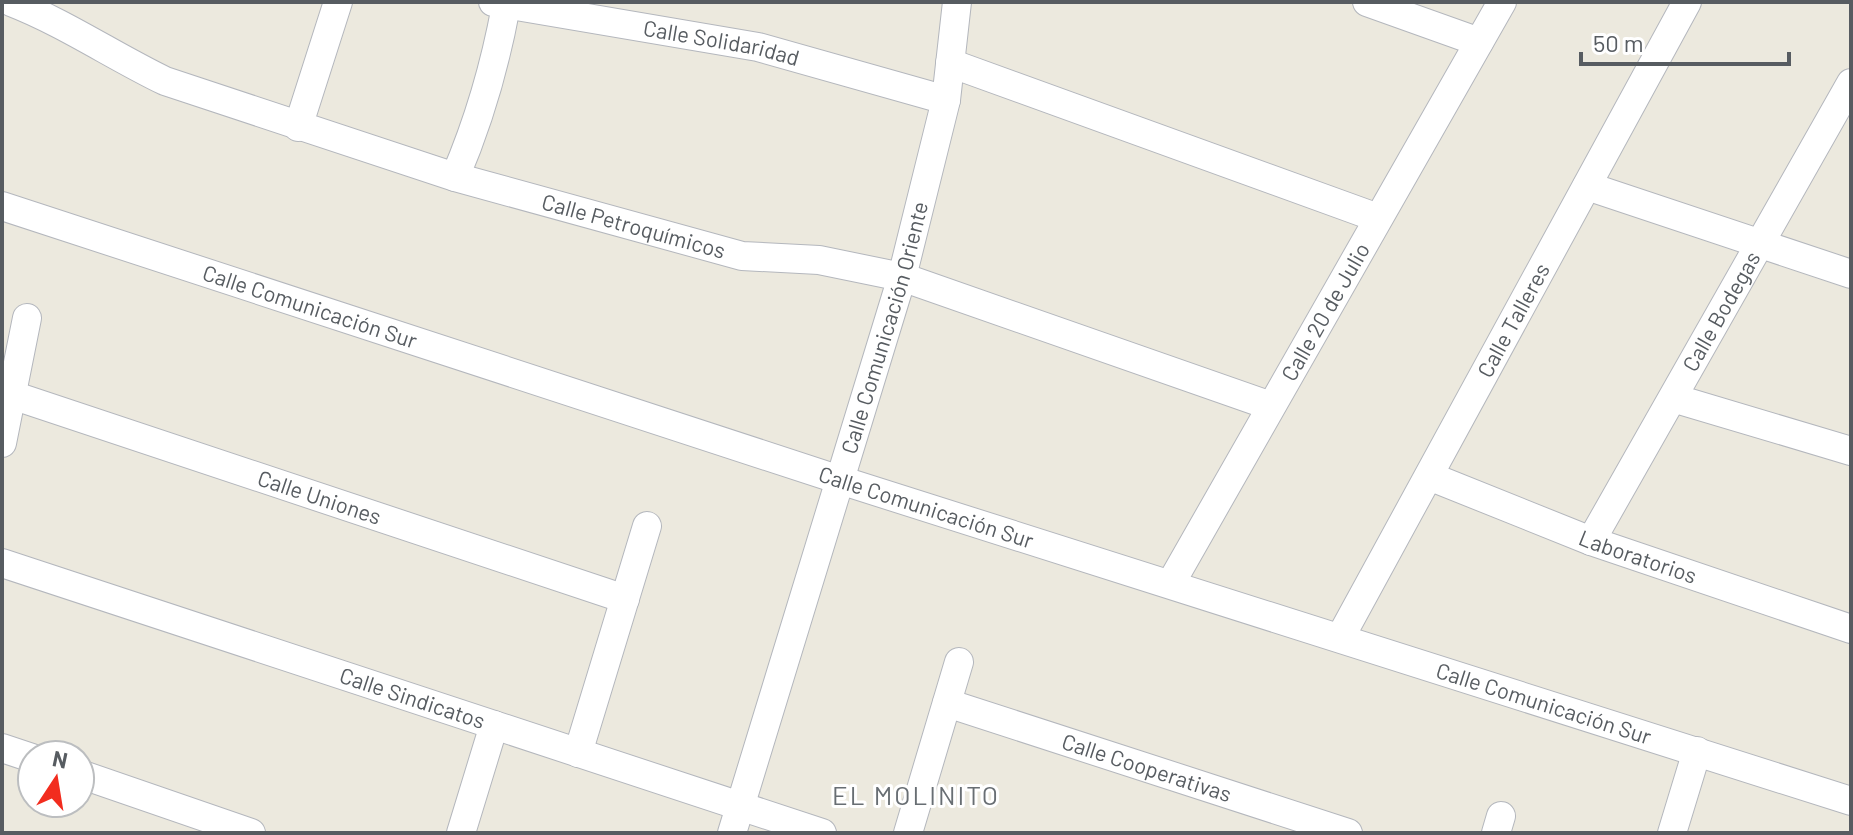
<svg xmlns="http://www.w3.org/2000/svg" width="1853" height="835" font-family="Barlow,sans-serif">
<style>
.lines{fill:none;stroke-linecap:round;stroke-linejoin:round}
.street-casing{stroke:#b4b7bd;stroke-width:30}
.street{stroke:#fff;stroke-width:28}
.labels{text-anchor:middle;stroke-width:6;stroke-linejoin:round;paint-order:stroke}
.street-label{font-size:22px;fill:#575c61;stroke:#fff}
.quarter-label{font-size:26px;letter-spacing:2px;fill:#686e73;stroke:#fff}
</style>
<rect width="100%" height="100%" fill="#ece9de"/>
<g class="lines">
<g class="street-casing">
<g id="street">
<path id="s1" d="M11,2C65,23 113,56 165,81L455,177L742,256L819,260L902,277L1271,406"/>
<path id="s2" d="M493,2L758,47L946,100"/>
<polyline points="1367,2 1479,42"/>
<polyline points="950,63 1378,218"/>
<polyline points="298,127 338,2"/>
<path d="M455,177C479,121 495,66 506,6"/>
<polyline points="1587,186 1851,274"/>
<path id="s3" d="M2,206L840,480L1851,801"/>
<path id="s4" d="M12,395L625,599"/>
<polyline points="1673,398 1851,451"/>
<polyline points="2,443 27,318"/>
<path id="s5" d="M1429,476L1591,541L1851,629"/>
<path id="s6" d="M1591,541L1851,83"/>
<path id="s7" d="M2,563L822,833"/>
<path id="s8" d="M1171,583L1502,2"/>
<path id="s9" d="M1340,638L1687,2"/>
<path id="s10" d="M947,703L1348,833"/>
<polyline points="2,748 32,758"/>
<polyline points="578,753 647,526"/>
<polyline points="80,774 251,833"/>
<polyline points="461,833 494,725"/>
<path id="s11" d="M732,833L902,277L946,100L957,2"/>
<polyline points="908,833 959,662"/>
<polyline points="1496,833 1501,816"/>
<polyline points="1672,833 1697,751"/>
</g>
</g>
<use href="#street" class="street"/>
</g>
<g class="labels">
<g class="street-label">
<text dy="8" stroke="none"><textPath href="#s2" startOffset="232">Calle Solidaridad</textPath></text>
<text dy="8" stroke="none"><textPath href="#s1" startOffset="664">Calle Petroquímicos</textPath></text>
<text dy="8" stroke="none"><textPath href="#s3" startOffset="324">Calle Comunicación Sur</textPath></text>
<text dy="8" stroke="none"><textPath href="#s8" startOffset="312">Calle 20 de Julio</textPath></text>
<text dy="8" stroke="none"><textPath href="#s6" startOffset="264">Calle Bodegas</textPath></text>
<text dy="8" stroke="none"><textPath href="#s9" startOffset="362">Calle Talleres</textPath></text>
<text dy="8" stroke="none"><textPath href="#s11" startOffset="528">Calle Comunicación Oriente</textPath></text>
<text dy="8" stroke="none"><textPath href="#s4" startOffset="324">Calle Uniones</textPath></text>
<text dy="8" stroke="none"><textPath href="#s3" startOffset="972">Calle Comunicación Sur</textPath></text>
<text dy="8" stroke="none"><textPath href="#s5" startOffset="224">Laboratorios</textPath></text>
<text dy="8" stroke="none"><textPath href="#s7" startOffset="432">Calle Sindicatos</textPath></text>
<text dy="8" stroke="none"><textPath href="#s3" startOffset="1620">Calle Comunicación Sur</textPath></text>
<text dy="8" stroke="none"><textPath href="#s10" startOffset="210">Calle Cooperativas</textPath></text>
</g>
<g class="quarter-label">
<text x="916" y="805">EL MOLINITO</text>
</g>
</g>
<rect width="1853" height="835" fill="none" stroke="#575c61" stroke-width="8"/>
<g transform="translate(56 779) rotate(12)"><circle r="38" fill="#ffffff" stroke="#bcbec0" stroke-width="2"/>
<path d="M0-6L14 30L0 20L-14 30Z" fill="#f22c1e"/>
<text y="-12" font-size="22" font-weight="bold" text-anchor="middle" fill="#575c61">N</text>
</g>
<path d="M1581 52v12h208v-12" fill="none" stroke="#575c61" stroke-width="4"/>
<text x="1593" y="52" font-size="24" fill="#575c61" stroke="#ffffff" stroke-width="6" paint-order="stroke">50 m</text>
</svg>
